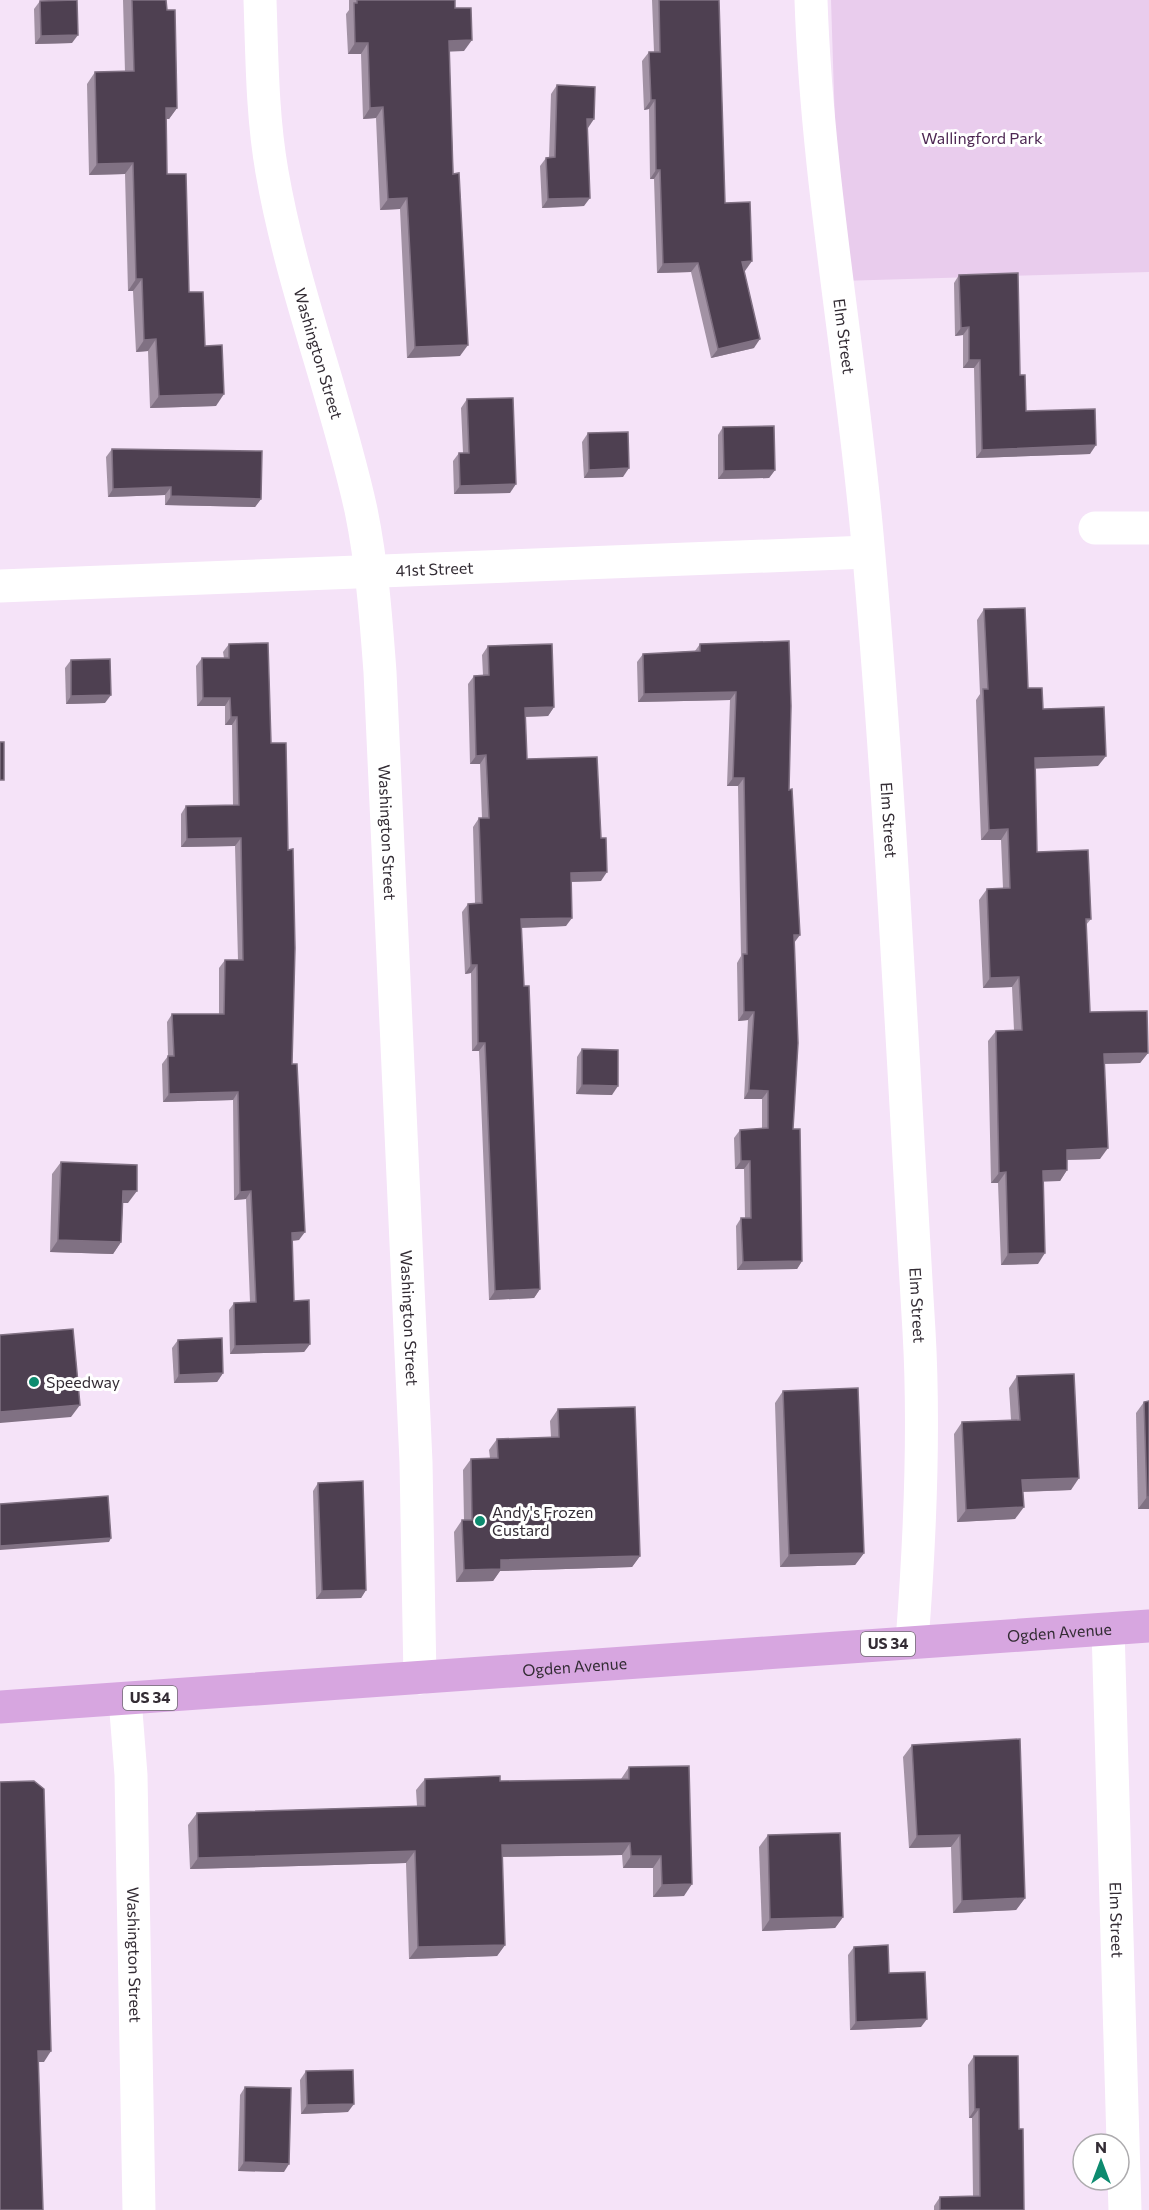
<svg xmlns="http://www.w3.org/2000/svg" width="1149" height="2210" font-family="Commissioner,sans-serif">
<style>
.green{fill:#e9cced}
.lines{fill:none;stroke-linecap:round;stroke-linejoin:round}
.minor{stroke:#fff;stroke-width:33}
.major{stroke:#d7a6e0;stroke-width:33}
.wall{fill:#a292a4}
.shaded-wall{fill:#807183}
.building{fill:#4e4051;stroke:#807183;stroke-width:1.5}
.poi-dot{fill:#0d8b6f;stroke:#fff;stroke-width:2}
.labels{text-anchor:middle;stroke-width:6;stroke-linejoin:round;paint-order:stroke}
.shield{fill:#fff;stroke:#706b71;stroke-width:1.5}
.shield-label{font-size:15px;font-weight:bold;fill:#332c34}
.park-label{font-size:16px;fill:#4d2753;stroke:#fff}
.street-label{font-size:16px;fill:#332c34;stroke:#fff}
.poi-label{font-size:16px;fill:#332c34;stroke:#fff;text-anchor:start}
</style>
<rect width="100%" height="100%" fill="#f5e3f8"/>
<polygon class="green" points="831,0 1149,0 1149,272 840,281"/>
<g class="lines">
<g class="minor">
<path id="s1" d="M260,0C262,57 262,115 272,172C292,287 336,396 361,510C372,564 376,618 380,672L416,1462L420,1678"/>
<path id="s2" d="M811,0C817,179 851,356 867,534C891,799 903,1066 919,1331C925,1435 920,1539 912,1642"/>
<polyline points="1095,528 1149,528"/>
<path id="s3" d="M0,586L868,552"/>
<path id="s4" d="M1108,1629L1125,2210"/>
<path id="s5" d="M125,1699L131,1775L139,2210"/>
</g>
<path class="major" id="s6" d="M0,1707L1149,1626"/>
</g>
<g class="wall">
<polygon points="123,0 166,0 167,10 177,108 169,119 166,119 167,174 189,292 205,346 216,406 150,408 148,351 136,352 133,291 128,291 125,174 89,175 87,84 95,72 125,72"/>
<polygon points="349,0 455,0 455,8 464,51 449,51 460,356 407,358 400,209 380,210 376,118 363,119 361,54 348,54 346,14 349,10"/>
<polygon points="652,0 719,0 725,203 745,271 744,271 754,348 711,358 691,272 657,273 654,179 650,179 649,109 644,110 642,61 649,52 654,52"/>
<polygon points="40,1 72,43 35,44 34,9"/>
<polygon points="557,85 588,128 584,206 542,208 540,166 546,158 549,158 551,94"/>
<polygon points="959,275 1020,375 1026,411 1090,454 976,458 974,368 963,368 963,335 955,336 954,283"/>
<polygon points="467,399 510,493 454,494 453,461 459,453 463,453 461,408"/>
<polygon points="723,427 775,470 769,478 718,479 718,435"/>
<polygon points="588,433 623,477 584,478 582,442"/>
<polygon points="112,449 261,499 255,507 165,505 165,495 108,497 106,457"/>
<polygon points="984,609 1028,688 1043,709 1098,766 1035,768 1037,852 1091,919 1086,925 1090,1012 1148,1053 1140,1063 1104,1064 1100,1159 1067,1160 1067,1170 1060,1181 1043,1181 1038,1264 1001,1265 998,1183 991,1183 988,1041 996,1031 1014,1030 1012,987 983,988 979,900 987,889 1003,888 1001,840 981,840 976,700 980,694 977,620"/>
<polygon points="789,641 789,790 795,942 793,1129 802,1261 797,1269 737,1270 736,1226 741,1218 745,1218 744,1169 735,1169 734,1138 740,1130 762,1129 762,1099 744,1099 748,1020 738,1021 737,963 741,956 738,786 727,786 730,700 638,702 637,662 643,654 695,651 700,644"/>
<polygon points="229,644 271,743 292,1064 299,1240 292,1241 294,1301 310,1344 304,1352 230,1354 229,1310 234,1303 250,1302 246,1199 234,1200 233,1100 163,1102 162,1064 168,1056 167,1022 172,1014 219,1014 219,968 225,960 238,960 235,846 181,847 181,814 186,806 233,805 232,725 225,725 225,706 197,706 196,666 202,658 224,658 223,652"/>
<polygon points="488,646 554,707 548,716 525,717 527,759 601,881 571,882 566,926 521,928 540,1289 534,1298 489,1300 479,1051 472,1051 471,973 465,974 462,912 468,904 475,903 473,827 479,818 482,818 480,764 470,764 468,684 474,676 483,675 482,655"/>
<polygon points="71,660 105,703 66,704 65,668"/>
<polygon points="582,1049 612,1095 576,1094 577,1057"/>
<polygon points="61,1162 128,1203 123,1203 121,1242 113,1254 50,1252 52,1174"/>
<polygon points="178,1340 223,1373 217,1382 174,1383 172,1348"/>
<polygon points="1017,1376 1071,1490 1023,1492 1015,1519 957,1522 954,1434 962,1422 1011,1420 1009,1388"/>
<polygon points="783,1391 864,1553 855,1565 780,1567 775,1403"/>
<polygon points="1149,1401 1149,1509 1138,1509 1136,1413 1144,1402"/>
<polygon points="558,1409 640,1556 632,1567 500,1571 493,1581 456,1582 454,1532 462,1520 464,1520 463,1470 471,1459 490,1458 489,1450 497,1439 551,1437 550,1421"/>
<polygon points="318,1483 366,1590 361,1598 316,1599 313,1491"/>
<polygon points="912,1745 1025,1898 1016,1910 953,1913 951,1847 909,1848 903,1757"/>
<polygon points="629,1767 684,1896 653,1897 653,1868 623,1868 622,1855 502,1857 505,1945 497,1956 409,1959 406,1863 190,1869 188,1825 197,1813 417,1806 416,1790 425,1779 500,1781 621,1779"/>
<polygon points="768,1835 843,1917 835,1928 762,1931 759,1847"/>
<polygon points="854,1947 889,1973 921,2027 850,2030 848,1955"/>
<polygon points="974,2056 1019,2129 1024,2210 934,2210 934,2206 940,2197 973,2196 972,2118 969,2118 968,2065"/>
<polygon points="306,2071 348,2112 301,2114 300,2080"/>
<polygon points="245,2087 284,2172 238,2171 240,2095"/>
</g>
<g class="shaded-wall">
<polygon points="78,35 72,43 35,44 41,36"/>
<polygon points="472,40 464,51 441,52 449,41"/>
<polygon points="355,43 368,43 361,54 348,54"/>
<polygon points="651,100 655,100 649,109 644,110"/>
<polygon points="383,107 376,118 363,119 370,108"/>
<polygon points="166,108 177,108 169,119 158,119"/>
<polygon points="587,119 594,119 588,128 581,127"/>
<polygon points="133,163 125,174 89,175 97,164"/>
<polygon points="656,170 660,170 654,179 650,179"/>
<polygon points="407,198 400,209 380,210 388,199"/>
<polygon points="590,198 584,206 542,208 548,199"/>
<polygon points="752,261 745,271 736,271 742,262"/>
<polygon points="698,263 691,272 657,273 663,264"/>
<polygon points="136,279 142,279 133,291 128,291"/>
<polygon points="969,327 963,335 955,336 961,328"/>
<polygon points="156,339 148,351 136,352 144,340"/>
<polygon points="760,339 754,348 711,358 718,349"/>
<polygon points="468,345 460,356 407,358 415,347"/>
<polygon points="969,360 980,360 974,368 963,368"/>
<polygon points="224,394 216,406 150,408 159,396"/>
<polygon points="1096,445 1090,454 976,458 982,450"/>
<polygon points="629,468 623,477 584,478 589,470"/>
<polygon points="775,470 769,478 718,479 724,471"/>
<polygon points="516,484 510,493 454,494 460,486"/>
<polygon points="171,487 165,495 108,497 113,489"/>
<polygon points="171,496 261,499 255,507 165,505"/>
<polygon points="736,692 730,700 638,702 644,694"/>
<polygon points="111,695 105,703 66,704 71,696"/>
<polygon points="203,698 230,698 225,706 197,706"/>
<polygon points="554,707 548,716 519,717 525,708"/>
<polygon points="231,717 237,717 232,725 225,725"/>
<polygon points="486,755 480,764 470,764 476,756"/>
<polygon points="1106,756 1098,766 1028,769 1035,758"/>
<polygon points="733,778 744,778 738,786 727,786"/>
<polygon points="1008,829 1001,840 981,840 989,830"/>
<polygon points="241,838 235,846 181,847 187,839"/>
<polygon points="607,872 601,881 565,882 571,873"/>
<polygon points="572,918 566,926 515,928 521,919"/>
<polygon points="794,935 800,935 794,943"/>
<polygon points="471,965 477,965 471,973 465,974"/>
<polygon points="1019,977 1012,987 983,988 990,978"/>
<polygon points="744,1012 754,1012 748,1020 738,1021"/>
<polygon points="478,1043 485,1043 479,1051 472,1051"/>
<polygon points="1148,1053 1140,1063 1096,1064 1104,1054"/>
<polygon points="582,1085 618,1086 612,1095 576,1094"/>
<polygon points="749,1090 768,1091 762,1099 744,1099"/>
<polygon points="238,1092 233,1100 163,1102 169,1094"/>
<polygon points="1108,1148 1100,1159 1059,1160 1067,1150"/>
<polygon points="741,1161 750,1161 744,1169 735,1169"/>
<polygon points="1067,1170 1060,1181 1035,1182 1043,1171"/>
<polygon points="1006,1172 998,1183 991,1183 999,1173"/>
<polygon points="123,1191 137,1191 128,1203 115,1203"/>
<polygon points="251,1191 246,1199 234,1200 240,1192"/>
<polygon points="305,1232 299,1240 286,1241 292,1233"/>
<polygon points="58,1240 121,1242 113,1254 50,1252"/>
<polygon points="1045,1253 1038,1264 1001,1265 1008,1254"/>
<polygon points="802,1261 797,1269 737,1270 743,1262"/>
<polygon points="540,1289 534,1298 489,1300 495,1291"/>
<polygon points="310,1344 304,1352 230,1354 235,1346"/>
<polygon points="223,1373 217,1382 174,1383 179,1375"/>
<polygon points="80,1405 71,1417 0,1423 0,1412"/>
<polygon points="1079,1478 1071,1490 1014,1492 1022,1480"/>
<polygon points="1147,1497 1149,1497 1149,1509 1138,1509"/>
<polygon points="1024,1507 1015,1519 957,1522 966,1510"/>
<polygon points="111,1538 109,1542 0,1550 0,1546"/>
<polygon points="864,1553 855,1565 780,1567 789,1555"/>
<polygon points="640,1556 632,1567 500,1571 493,1581 456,1582 464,1570 501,1560"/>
<polygon points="366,1590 361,1598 316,1599 322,1591"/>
<polygon points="960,1835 951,1847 909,1848 917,1836"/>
<polygon points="630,1843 622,1855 494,1857 502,1845"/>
<polygon points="415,1851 406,1863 190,1869 198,1858"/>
<polygon points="631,1856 661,1856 653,1868 623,1868"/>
<polygon points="692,1884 684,1896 653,1897 662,1885"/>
<polygon points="1025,1898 1016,1910 953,1913 962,1901"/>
<polygon points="843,1917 835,1928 762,1931 770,1919"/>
<polygon points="505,1945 497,1956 409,1959 418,1947"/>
<polygon points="927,2019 921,2027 850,2030 856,2022"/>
<polygon points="38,2051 51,2051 44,2062 31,2062"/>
<polygon points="354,2104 348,2112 301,2114 307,2105"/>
<polygon points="975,2109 979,2109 972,2118 969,2118"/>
<polygon points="244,2162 289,2164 284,2172 238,2171"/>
</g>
<g class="building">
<polygon points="77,0 78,35 41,36 40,1"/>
<polygon points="132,0 166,0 167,10 175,10 177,108 166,108 167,174 186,174 189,292 203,292 205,346 222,345 224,394 159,396 156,339 144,340 142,279 136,279 133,163 97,164 95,72 134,71"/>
<polygon points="357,0 455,0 455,8 471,8 472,40 449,41 453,174 459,173 468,345 415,347 407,198 388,199 383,107 370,108 368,43 355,43 354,3 357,3"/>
<polygon points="659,0 719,0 725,203 750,202 752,261 742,262 760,339 718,349 698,263 663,264 660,170 656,170 655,100 651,100 649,52 660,52"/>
<polygon points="557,85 595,87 594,119 587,119 590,198 548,199 546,158 555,157"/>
<polygon points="1018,273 1020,375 1025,375 1026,411 1095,409 1096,445 982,450 980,360 969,360 969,327 961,328 959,275"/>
<polygon points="513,398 516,484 460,486 459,453 469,453 467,399"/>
<polygon points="774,426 775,470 724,471 723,427"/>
<polygon points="628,432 629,468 589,470 588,433"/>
<polygon points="112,449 262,451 261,499 171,496 171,487 113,489"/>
<polygon points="1025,608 1028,688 1042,688 1043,709 1104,707 1106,756 1035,758 1037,852 1088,850 1091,919 1086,919 1090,1012 1147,1011 1148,1053 1104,1054 1108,1148 1067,1150 1067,1170 1043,1171 1045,1253 1008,1254 1006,1172 999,1173 996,1031 1022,1030 1019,977 990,978 987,889 1010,888 1008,829 989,830 983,689 988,689 984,609"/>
<polygon points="789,641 791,706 789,790 792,789 800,935 794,935 798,1043 793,1129 800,1129 802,1261 743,1262 741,1218 751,1218 750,1161 741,1161 740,1130 768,1128 768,1091 749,1090 754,1012 744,1012 743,954 747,954 744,778 733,778 736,692 644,694 643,654 700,651 700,644"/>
<polygon points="268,643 271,743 286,743 288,850 293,849 295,948 292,1064 297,1064 305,1232 292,1233 294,1301 309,1300 310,1344 235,1346 234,1303 256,1302 251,1191 240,1192 238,1092 169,1094 168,1056 174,1056 172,1014 224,1014 225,960 243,960 241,838 187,839 186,806 239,805 237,717 231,717 230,698 203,698 202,658 229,658 229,644"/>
<polygon points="552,644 554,707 525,708 527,759 597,757 601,838 606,838 607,872 571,873 572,918 521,919 524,986 529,986 540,1289 495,1291 485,1043 478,1043 477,965 471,965 468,904 482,903 479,818 489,818 486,755 476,756 474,676 489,675 488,646"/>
<polygon points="110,659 111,695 71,696 71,660"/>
<rect x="0" y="742" width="4" height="38"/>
<polygon points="582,1049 618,1050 618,1086 582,1085"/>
<polygon points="61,1162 137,1165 137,1191 123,1191 121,1242 58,1240"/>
<polygon points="73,1329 80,1405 0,1412 0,1335"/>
<polygon points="222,1338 223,1373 179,1375 178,1340"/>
<polygon points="1074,1374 1079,1478 1022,1480 1024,1507 966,1510 962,1422 1020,1420 1017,1376"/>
<polygon points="858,1388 864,1553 789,1555 783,1391"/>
<polygon points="1149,1401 1149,1497 1147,1497 1144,1402"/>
<polygon points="635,1407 640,1556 501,1560 501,1569 464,1570 462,1520 472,1520 471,1459 498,1458 497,1439 559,1437 558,1409"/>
<polygon points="363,1481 366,1590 322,1591 318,1483"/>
<polygon points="108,1496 111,1538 0,1546 0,1504"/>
<polygon points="1020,1739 1025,1898 962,1901 960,1835 917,1836 912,1745"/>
<polygon points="689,1766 692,1884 662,1885 661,1856 631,1856 630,1843 502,1845 505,1945 418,1947 415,1851 198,1858 197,1813 425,1806 425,1779 500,1776 500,1781 629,1779 629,1767"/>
<polygon points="34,1781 44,1789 51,2051 38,2051 43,2210 0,2210 0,1782"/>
<polygon points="840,1833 843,1917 770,1919 768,1835"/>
<polygon points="888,1945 889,1973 925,1972 927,2019 856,2022 854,1947"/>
<polygon points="974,2056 1018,2056 1019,2129 1023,2129 1024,2210 940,2210 940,2197 980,2196 979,2109 975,2109"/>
<polygon points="353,2070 354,2104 307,2105 306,2071"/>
<polygon points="245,2087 291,2088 289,2164 244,2162"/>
</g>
<g class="poi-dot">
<circle cx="34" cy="1382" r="6"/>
<circle cx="480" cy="1521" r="6"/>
</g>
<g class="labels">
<g class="shield">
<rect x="861" y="1632" width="54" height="24" rx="4.5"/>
<rect x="123" y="1686" width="54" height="24" rx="4.5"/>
</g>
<g class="shield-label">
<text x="888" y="1649">US 34</text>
<text x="150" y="1703">US 34</text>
</g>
<g class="park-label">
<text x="982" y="144">Wallingford Park</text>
</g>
<g class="street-label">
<text dy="6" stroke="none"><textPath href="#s2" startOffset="338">Elm Street</textPath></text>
<text dy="6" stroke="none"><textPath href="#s1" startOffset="360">Washington Street</textPath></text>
<text dy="6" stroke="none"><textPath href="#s3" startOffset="435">41st Street</textPath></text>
<text dy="6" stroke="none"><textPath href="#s2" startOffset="824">Elm Street</textPath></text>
<text dy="6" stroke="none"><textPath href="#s1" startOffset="846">Washington Street</textPath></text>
<text dy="6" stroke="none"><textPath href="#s2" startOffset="1310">Elm Street</textPath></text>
<text dy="6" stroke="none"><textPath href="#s1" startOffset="1332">Washington Street</textPath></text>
<text dy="6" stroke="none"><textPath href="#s6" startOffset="1062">Ogden Avenue</textPath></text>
<text dy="6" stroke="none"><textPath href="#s6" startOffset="576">Ogden Avenue</textPath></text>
<text dy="6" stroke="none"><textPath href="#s4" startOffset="291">Elm Street</textPath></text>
<text dy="6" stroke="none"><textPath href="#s5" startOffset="256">Washington Street</textPath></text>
</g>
<g class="poi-label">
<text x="46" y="1388">Speedway</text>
<text x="492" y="1518">Andy's Frozen<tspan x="492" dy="18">Custard</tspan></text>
</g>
</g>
<g transform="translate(1101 2162)"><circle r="28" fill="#ffffff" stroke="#adabae" stroke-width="1.5"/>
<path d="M0-4.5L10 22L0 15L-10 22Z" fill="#0d8b6f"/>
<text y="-9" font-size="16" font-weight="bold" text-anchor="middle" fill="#332c34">N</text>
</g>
</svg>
